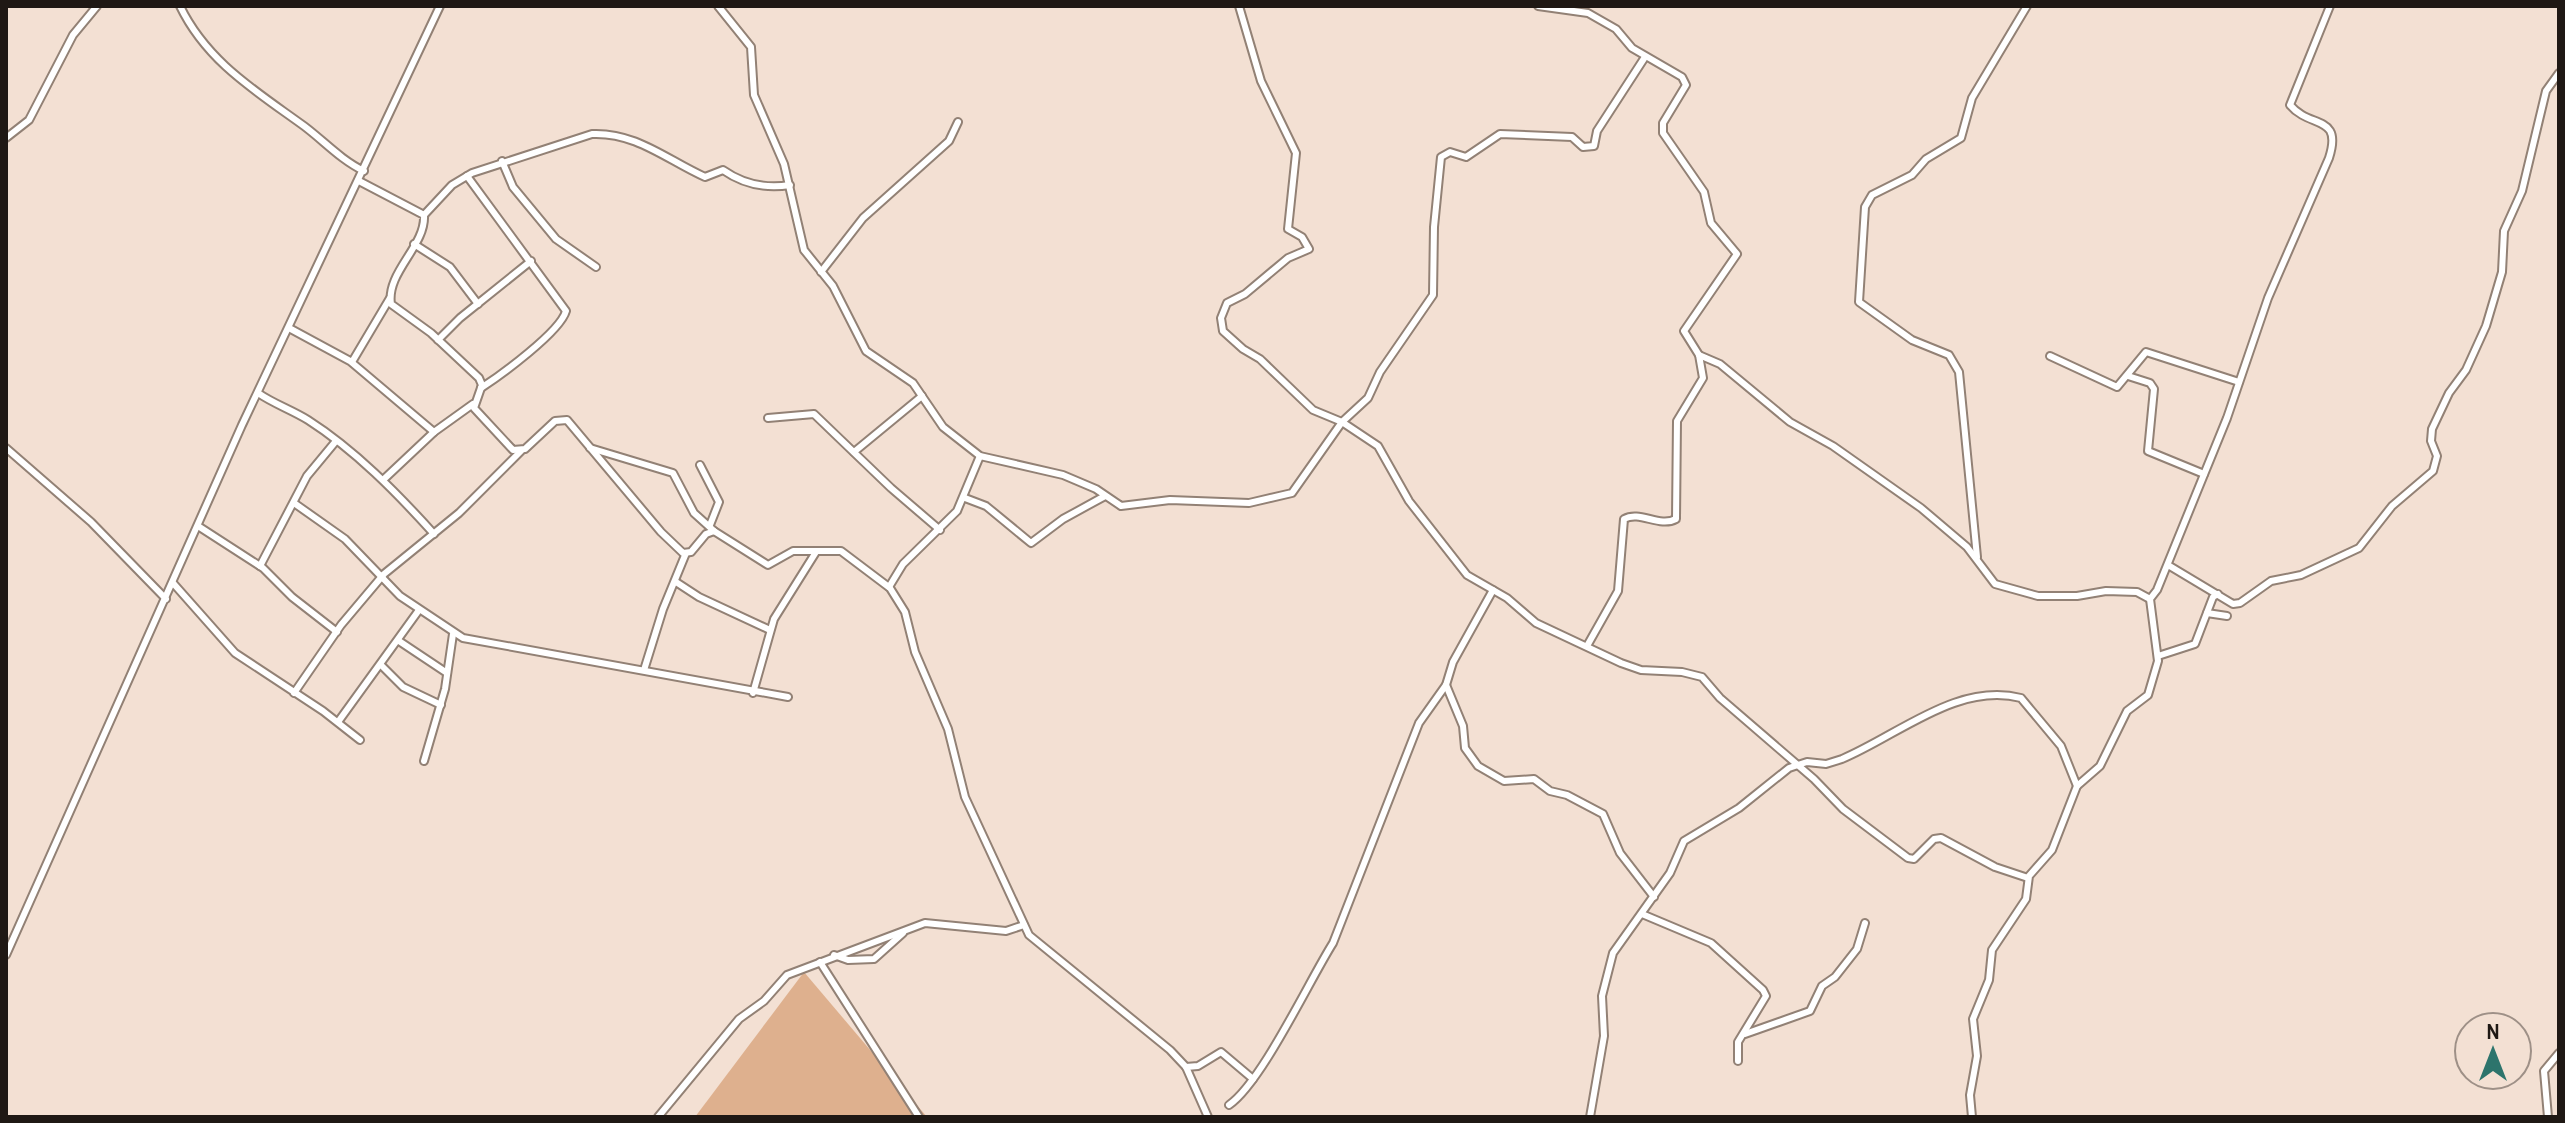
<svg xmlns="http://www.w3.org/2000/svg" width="2565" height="1123" font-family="'Archivo Narrow',sans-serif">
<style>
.green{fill:#deb08e}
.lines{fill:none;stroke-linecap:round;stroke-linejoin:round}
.minor-casing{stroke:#928175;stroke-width:10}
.minor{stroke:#fff;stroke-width:6}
</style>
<rect width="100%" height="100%" fill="#f3e0d3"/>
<polygon class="green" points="804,972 927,1117 695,1117"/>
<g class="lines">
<g class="minor-casing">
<g id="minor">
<path d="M180,6C207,62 256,91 304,126C324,141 341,160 364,171"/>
<polyline points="718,6 751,47 754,95 784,164 804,250 833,286 866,351 913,383 943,427 980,456 1063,475 1096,489 1121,506 1170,500 1249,503 1292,493 1342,422 1368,398 1380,372 1433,295 1434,227 1441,157 1450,152 1466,157 1500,134 1572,137 1583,147 1594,146 1597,131 1645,57"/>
<polyline points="1239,6 1261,81 1296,153 1288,229 1302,237 1309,249 1288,258 1245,294 1227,303 1221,318 1223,331 1243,349 1260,359 1313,410 1342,422 1378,446 1409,501 1467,575 1507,598 1536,623 1621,663 1641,670 1682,672 1702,677 1720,698 1814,779 1843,809 1908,858 1914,859 1934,839 1941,838 1995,867 2028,878"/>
<path d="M1538,6L1588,13L1616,29L1632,48L1682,77L1686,85L1663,123V133L1704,192L1711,223L1737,254L1684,331L1699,355L1703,378L1677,421L1676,519C1659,528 1640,510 1624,519L1618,591L1587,646"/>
<polyline points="6,138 29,120 73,35 97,6"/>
<polyline points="502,161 513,187 556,239 596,267"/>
<path d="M467,176L566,311C560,332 501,375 481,388"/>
<path d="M359,181L424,215C426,246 386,272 391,304L431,333L479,378L482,385L474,408L513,450L525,449L555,421L567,420L661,532L683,553L691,552L706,534L714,531L768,565L793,551H841L890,588L905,612L915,652L948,729L965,797L1029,935L1170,1050L1186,1067L1208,1117"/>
<path d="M424,215L452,185L472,173L592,134C636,132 667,160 705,177L723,170C743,184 765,189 790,185"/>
<polyline points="414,244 450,267 478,304"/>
<polyline points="821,272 863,218 949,141 958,122"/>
<polyline points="289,328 350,361 434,432"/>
<polyline points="438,340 460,318 531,261"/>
<polyline points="1699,355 1720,364 1790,422 1833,446 1921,508 1967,547 1995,584 2038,596 2077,596 2106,591 2137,592 2150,599"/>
<polyline points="2050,356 2117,387 2146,352 2239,382"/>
<polyline points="352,362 390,298"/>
<polyline points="2128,376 2150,383 2154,389 2148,451 2204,474"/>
<path d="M258,393C274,404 292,410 308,420C355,450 397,493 434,534"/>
<polyline points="768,418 814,414 891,488 940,530"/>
<polyline points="6,448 91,522 166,599"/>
<polyline points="590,448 673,473 694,513 714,531"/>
<polyline points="854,452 922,396"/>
<polyline points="700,465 719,502 710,525"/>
<polyline points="383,480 434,432 473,404"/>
<polyline points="965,498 986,506 1031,543 1063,519 1105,496"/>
<polyline points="294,503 345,539 400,596 463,638 788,697"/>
<polyline points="198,526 263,568 292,597 337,632"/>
<polyline points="1977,557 1959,372 1949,355 1912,340 1859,302 1865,207 1872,195 1912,175 1926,159 1961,138 1972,98 2027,6"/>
<polyline points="2168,565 2233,604 2240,603 2271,581 2301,575 2359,548 2392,506 2433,471 2437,456 2431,441 2432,429 2449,393 2466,370 2486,326 2502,272 2504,231 2522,191 2546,91 2559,73"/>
<polyline points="260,566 307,476 336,441"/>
<polyline points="676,582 699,597 770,630"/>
<polyline points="173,583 235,653 323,711 360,740"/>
<polyline points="889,587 903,564 957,511 980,456"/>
<polyline points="2207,613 2227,616"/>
<polyline points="399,641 447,673"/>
<polyline points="2158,656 2195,644 2213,597 2218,594"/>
<polyline points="382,666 403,687 441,705"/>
<polyline points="644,670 663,609 686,553"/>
<polyline points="1446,685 1463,726 1465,748 1478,766 1504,781 1534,779 1550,791 1567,795 1603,814 1620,853 1654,897"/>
<polyline points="294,693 341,625 384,574 459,513 521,451"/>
<polyline points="753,693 774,619 816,552"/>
<polyline points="338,722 419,610"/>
<polyline points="424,761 445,689 453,634"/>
<polyline points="1642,914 1711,943 1763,990 1766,996 1738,1042 1738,1061"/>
<polyline points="6,955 242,425 440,6"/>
<polyline points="834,955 848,960 874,959 903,933"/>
<polyline points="820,962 919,1117"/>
<polyline points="1745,1034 1810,1011 1822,986 1835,977 1857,949 1865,923"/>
<polyline points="1186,1067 1198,1066 1221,1052 1253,1079"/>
<path d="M1229,1105C1262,1082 1309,981 1333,943L1419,723L1446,685L1453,662L1493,590"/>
<polyline points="658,1117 739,1019 764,1001 787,975 925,923 1006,931 1024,925"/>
<path d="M1590,1117L1604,1036L1602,996L1613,953L1670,873L1684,841L1739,808L1789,768L1807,762L1826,764L1842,759C1899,735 1957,682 2021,698L2061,746L2077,786"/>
<path d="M1972,1117L1970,1095L1977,1056L1973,1019L1989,980L1992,950L2026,899L2029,876L2052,850L2077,786L2100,766L2127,711L2148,695L2158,661L2150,599L2157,590L2227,418L2268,298L2329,158C2343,114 2310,129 2290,105L2330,6"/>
<polyline points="2548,1117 2544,1071 2559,1053"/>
</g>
</g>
<use href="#minor" class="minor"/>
</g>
<rect width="2565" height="1123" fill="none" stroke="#1f1814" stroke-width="16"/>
<g transform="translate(2493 1051)"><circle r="38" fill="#f3e0d3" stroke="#9e9087" stroke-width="2"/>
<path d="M0-6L14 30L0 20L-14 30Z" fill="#2d746c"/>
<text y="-12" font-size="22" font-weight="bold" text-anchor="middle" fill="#1f1814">N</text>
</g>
</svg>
